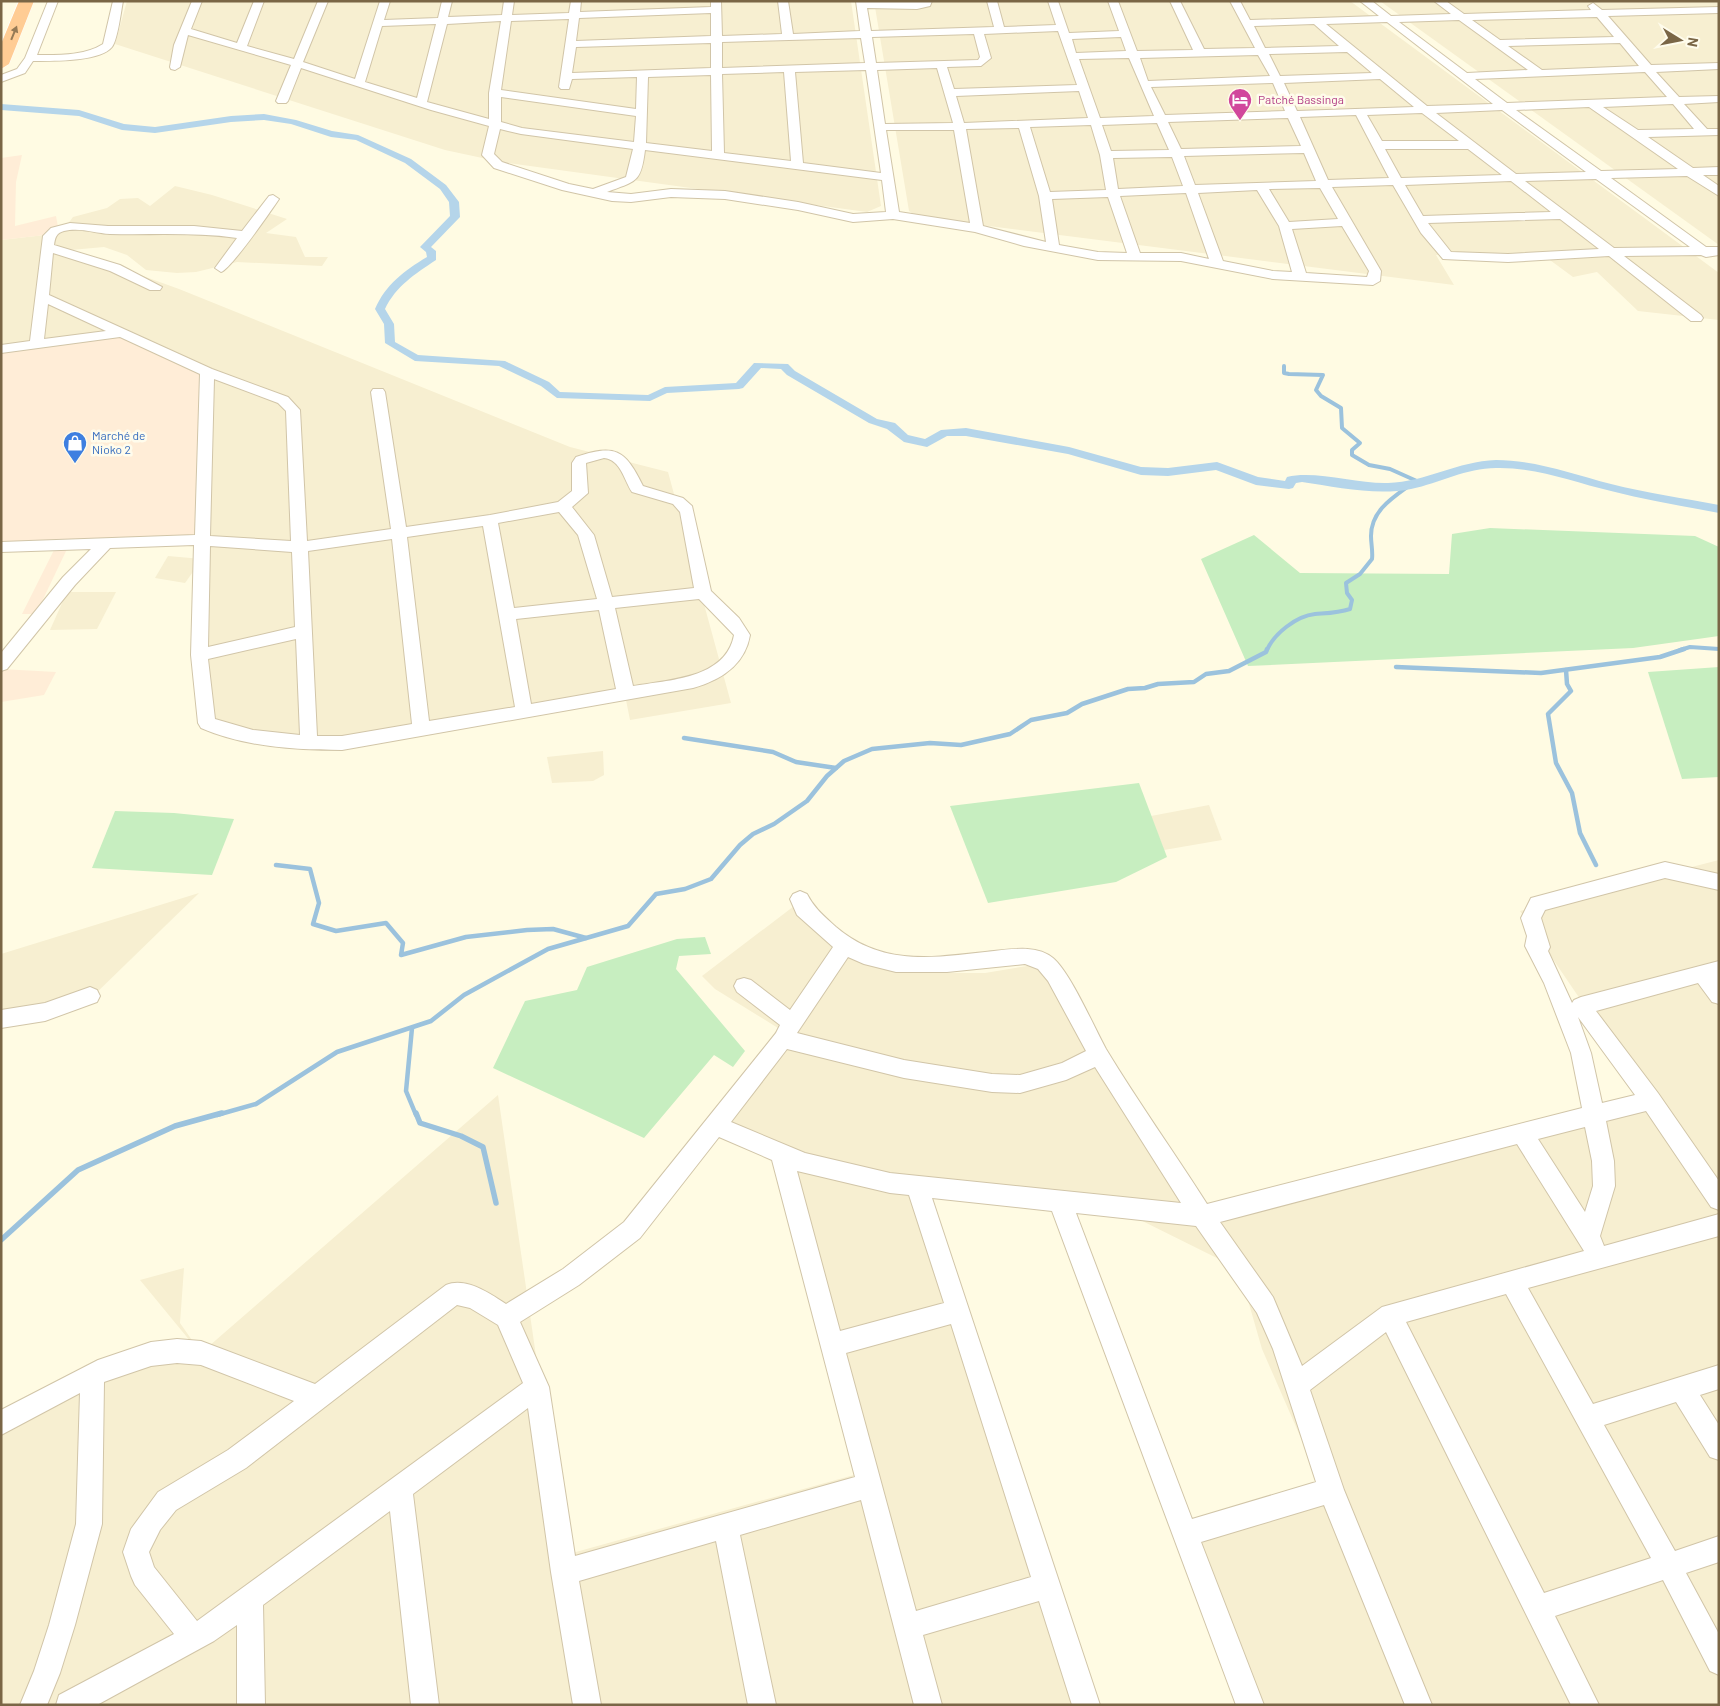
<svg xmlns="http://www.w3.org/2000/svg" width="1720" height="1706" font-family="Barlow,sans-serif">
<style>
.residential{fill:#f7efd1}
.commercial{fill:#ffedd7}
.green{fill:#c7eec0}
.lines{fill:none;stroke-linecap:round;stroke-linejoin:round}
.stream-far2{stroke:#9bc2dd;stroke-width:4}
.stream-far1{stroke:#9bc2dd;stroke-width:4.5}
.stream{stroke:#9bc2dd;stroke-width:5.5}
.canal{fill:#b5d5ea;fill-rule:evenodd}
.minor-casing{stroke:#d1c5a8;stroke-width:2}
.highway-casing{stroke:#fff;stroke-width:1}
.minor{fill:#fff;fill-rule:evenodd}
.highway{fill:#ffcc94;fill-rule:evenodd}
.oneway{fill:#957a56}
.labels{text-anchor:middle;stroke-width:5;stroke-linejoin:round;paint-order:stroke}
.far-hotel-label{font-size:12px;fill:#b23c85;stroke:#fffcec;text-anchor:start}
.far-shop-label{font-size:12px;fill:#366cbe;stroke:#fffcec;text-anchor:start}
</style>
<rect width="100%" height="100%" fill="#fffbe3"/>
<g class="residential">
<polygon points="127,1 851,1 881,206 867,212 501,162 445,150 115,44"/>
<polygon points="874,1 1350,1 1719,273 1719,320 1638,311 1597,272 1573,277 1539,252 1436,255 1454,285 918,217 909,211"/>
<polygon points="1380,1 1719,1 1719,245"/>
<polygon points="175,186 212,195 287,219 266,233 296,237 305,257 328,257 322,266 237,262 196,272 177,273 146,270 127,255 104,247 71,250 179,289 570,447 668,472 731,703 630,720 624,690 342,739 309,740 206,723 204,542 1,348 1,240 45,235 67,225 73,217 107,208 120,199 138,198 150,206"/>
<polygon points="168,556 202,559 185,583 155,578"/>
<polygon points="67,592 116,592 97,629 50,630"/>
<polygon points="603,751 604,775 593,781 552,783 547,757"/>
<polygon points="1209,805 1222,840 1164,850 1151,816"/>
<polygon points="1719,860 1719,1705 1256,1705 1190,1534 1324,1491 1262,1349 1239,1269 1090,1195 918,1185 1086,1705 1,1705 1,1433 92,1376 200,1353 140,1280 184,1268 180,1323 201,1353 498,1095 565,1555 861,1473 778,1152 711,1120 778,1028 715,989 702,976 798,903 844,937 902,964 943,973 985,973 1039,964 1202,1215 1649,1100 1520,911"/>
<polygon points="199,893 92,997 1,1021 1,954"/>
</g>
<g class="commercial">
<polygon points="22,155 16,182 15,226 56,216 58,227 45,235 1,240 1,158"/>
<polygon points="122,331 204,365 204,542 1,542 1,348"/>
<polygon points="67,549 36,614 22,614 54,550"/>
<polygon points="1,669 56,672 44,695 1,702"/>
</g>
<g class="green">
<polygon points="1490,528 1695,536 1719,547 1719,636 1633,648 1248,666 1201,559 1254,535 1300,573 1449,574 1452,534"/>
<polygon points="1719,667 1719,777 1682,779 1648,672"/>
<polygon points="1139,783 1167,857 1116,882 988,903 950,806"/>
<polygon points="115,811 174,813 234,819 212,875 92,868"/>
<polygon points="705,937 711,954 679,956 676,969 745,1051 733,1067 714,1055 644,1138 493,1068 525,1001 577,990 587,967 677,939"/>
</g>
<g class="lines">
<g class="stream-far2">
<polyline points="1284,366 1284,373 1289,374 1323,375 1316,390 1321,396 1341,408 1342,428 1360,443 1352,450 1352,455 1369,465 1390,469 1419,482"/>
<path d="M1267,650C1274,634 1296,616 1315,614C1328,613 1338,613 1350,609L1352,600L1347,593L1346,583L1360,574L1372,559C1373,551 1371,544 1371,536C1371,511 1392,498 1410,485"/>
<polyline points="1680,650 1690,647 1719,649"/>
</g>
<g class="stream-far1">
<polyline points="1396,667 1541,673 1660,657 1684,649"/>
<polyline points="1566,670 1567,684 1571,691 1548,714 1556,763 1572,793 1580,833 1596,865"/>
<polyline points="684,738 773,752 796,762 836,768"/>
<polyline points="276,865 310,869 319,903 313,924 336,931 386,923 403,943 401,955 466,937 527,930 553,929 586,938"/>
<polyline points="412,1028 406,1091 416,1115"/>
<polyline points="217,1115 256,1104 337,1052 431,1021 464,995 548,949 628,926 656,894 685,889 711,879 740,845 753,834 774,824 807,801 827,776 844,761 872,749 930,743 961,745 1010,734 1031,720 1067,713 1082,704 1128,689 1145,688 1158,684 1194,682 1206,674 1229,671 1266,652 1267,649"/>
</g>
<g class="stream">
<polyline points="416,1113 420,1123 461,1136 483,1147 496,1203"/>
<polyline points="1,1240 78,1170 175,1126 222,1113"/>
</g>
<path class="canal" d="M1,104L79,110L124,124L155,127L231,116L264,114L296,120L332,131L358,135L411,159L446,185L459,202L460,217L431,247L436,251V260C415,274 396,286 385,309L394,324L395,342L418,355L505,361L549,382L560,392L648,395L665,387L736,383L754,363L788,364L795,371L877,419L895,423L908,435L925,439L941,430L966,428L1069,447L1141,467L1168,468L1217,462L1258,477L1285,481L1287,477C1315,470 1357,484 1388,483C1426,482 1458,461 1496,460C1535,460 1573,474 1611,484C1646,493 1683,498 1719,505V513C1683,506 1646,500 1611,491C1573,482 1536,467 1496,468C1466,468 1440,483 1411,489C1376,496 1337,487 1302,482L1296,483L1293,488L1289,489L1256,485L1216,470L1168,476L1141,475L1068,454L966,436H947L927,447L904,442L887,429L869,423L787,375L781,369L761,368L743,388L739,389L667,393L650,401L557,398L541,386L499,366L415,361L385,343L384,324L375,309C386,284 404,271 427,257L426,252L420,247L450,216L449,202L440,189L405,163L356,140L331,137L291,124L264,120L231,122L155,133L122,130L79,116L1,110Z"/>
<g class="minor-casing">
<g id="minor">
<path d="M48,1H58L37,55C59,55 84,56 103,44L113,1H123C121,11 118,39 112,47C100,62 52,61 33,61L25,73L1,82V75L17,69L25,58Z"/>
<path d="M192,1H202L191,29L237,43L254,1H264L247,46L294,59L318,1H328L303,62L355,79L380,1H390L384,20L438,18L442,1H452L448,17L502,15L504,1H514L512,15L569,13L571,1H581L580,12L711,7V1H721L722,36L782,34L778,1H788L793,34L860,31L856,1H932L930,6L917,9L867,8L871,31L994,27L987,1H997L1004,27L1056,25L1048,1H1058L1069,33L1119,31L1108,1H1118L1137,51L1193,50L1170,1H1180L1204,49L1255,48L1230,1H1240L1250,20L1379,16L1360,1H1372L1391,16L1451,14L1434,1H1446L1464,14L1591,10L1588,6L1593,3L1602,10L1719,7V13L1608,16L1651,65L1719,63V69L1656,72L1679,97L1719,96V102L1684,104L1707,129H1719V135L1648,137L1693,168L1719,167V175H1703L1719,186V196L1687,176L1611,178L1706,247H1719V255L1706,257L1701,255L1624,256L1701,315L1703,318L1701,321H1691L1609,256L1508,262L1443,259L1421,233L1393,185L1332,187L1381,271L1380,281L1373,285L1273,279L1181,261L1098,260L1024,246L975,232L893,219L853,222L798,210L725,199L671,197L631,202L612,201L562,190L494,168L482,155L489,126L431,110L301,68L288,101L286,103H278L276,101L291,65L188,35L180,67L175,70L171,69L170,67L174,45ZM711,13V36L576,41L579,18ZM1597,17L1614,37L1500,40L1472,20ZM569,19L559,87L561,89H569L572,79L637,77L636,109L501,90L511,21ZM1459,20L1528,70L1467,73L1399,22ZM501,21L489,93V119L427,102L447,24ZM1387,22L1493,104L1427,106L1326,24ZM436,24L417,98L365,82L382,26ZM1314,24L1339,46L1265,48L1254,26ZM1058,31L1077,85L954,89L947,67L981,66L991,58L984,34ZM974,34L980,57L978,60L876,63L872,37ZM1121,37L1126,51L1076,53L1072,39ZM861,38L865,63L722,68V42ZM711,43V68L572,73L576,47ZM1620,43L1639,66L1542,70L1508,46ZM1347,52L1372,73L1280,76L1269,54ZM1258,55L1270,76L1148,81L1140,58ZM1129,58L1154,116L1100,118L1079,59ZM937,68L953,123L885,124L877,70ZM866,70L881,173L803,163L795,72ZM784,72L791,161L724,153L722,74ZM1645,72L1667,97L1507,103L1475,79ZM711,75L712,151L646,143L648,77ZM1380,79L1414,107L1297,111L1284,83ZM1273,83L1285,111L1165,115L1151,87ZM1079,91L1088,118L964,123L956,96ZM501,97L636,116L634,142L522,128L501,122ZM1673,104L1694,129L1638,130L1603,107ZM1589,107L1678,169L1601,171L1516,110ZM1502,110L1586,172L1516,174L1436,113ZM1422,113L1459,141H1382L1367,115ZM1356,115L1389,178L1328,180L1300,117ZM1288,118L1301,146L1181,149L1168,122ZM1157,123L1169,150L1111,151L1102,125ZM1091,125L1100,155L1106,190L1050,192L1030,127ZM1019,128L1039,196L1046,242L983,226L966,129ZM500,129L521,134L633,149L626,177L593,189L569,184L502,162L494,154ZM886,130H954L970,223L899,212ZM1385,149H1468L1502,175L1401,178ZM645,150L882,180L886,212L853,214L798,202L725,191L671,189L631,194L607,192C636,181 641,183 645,150ZM1304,153L1316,181L1195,185L1184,156ZM1172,157L1183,186L1118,189L1113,158ZM1596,179L1690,247L1614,248L1525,181ZM1511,181L1551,212L1423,216L1405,185ZM1320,188L1338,219L1289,222L1269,189ZM1257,190L1279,226L1292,272L1273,271L1223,261L1198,193ZM1186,193L1209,259L1181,253H1140L1120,196ZM1108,197L1127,253L1098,252L1059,245L1052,199ZM1560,219L1599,249L1508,254L1451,252L1428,223ZM1342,226L1369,271L1367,277L1306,273L1292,229Z"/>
<path d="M273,195L279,199C271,211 230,270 221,272L215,268L237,238C195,232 153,235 110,234C95,233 79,227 64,231C56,233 55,238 54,245L120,265L162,287L160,290H150L110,271L53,253L49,295L212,369L288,397L300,410L307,541L391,529L371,392L373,389H383L385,392L406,527L490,515L558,502L572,491V463L576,457C615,444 625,449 643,486L683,498L692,506L711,591L739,618L750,635C745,665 721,680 693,688L342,750C295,750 245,747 201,728L198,723L191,655L194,545L110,548L75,585L7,669L1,671V653L63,577L91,549L1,552V542L195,535L200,374L120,337L1,353V345L30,341L43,236L51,228L70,223L108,226H194L242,231L269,196ZM48,304L106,331L44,339ZM214,379L278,403L286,411L291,541L210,536ZM604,458C621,460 624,480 632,492L673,504L680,512L694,588L612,597L594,535L572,507L588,493L586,463ZM559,512L578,535L597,599L514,608L498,523ZM483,526L515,707L429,721L407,537ZM392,539L412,724L342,736H317L308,551ZM210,546L292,552L295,627L208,647ZM699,599L734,635C726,679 668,680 633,686L615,608ZM599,610L616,689L531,704L516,619ZM296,639L300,735L253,730L215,719L208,659Z"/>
<path d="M1665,862L1719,874V890L1665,878L1545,910L1541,918L1550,947L1548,951L1572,1003L1574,1000L1581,997L1719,961V1004L1712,1002L1698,983L1596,1011L1658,1093L1719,1181V1210L1711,1207L1646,1111L1606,1121L1614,1161L1615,1186L1600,1236L1604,1246L1719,1214V1236L1528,1288L1593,1404L1719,1365V1389L1700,1395L1719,1425V1460L1710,1457L1676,1402L1604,1425L1675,1551L1719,1536V1562L1686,1573L1719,1634V1675L1710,1671L1663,1580L1555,1616L1599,1705H1571L1386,1332L1310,1390L1344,1490L1432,1705H1405L1324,1505L1201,1542L1264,1705H1236L1052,1211L932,1198L1100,1705H1072L1039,1601L923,1635L942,1705H914L861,1500L740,1535L776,1705H748L716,1541L579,1581L601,1705H573L551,1572L528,1408L413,1494L439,1705H411L390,1511L263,1605L265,1705H237V1625L214,1641L97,1705H56L59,1695L174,1634L135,1585L131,1576L123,1552L131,1529L158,1492L228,1450L294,1401L201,1365L177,1363L151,1366L104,1382L102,1524L75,1625L60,1673L47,1705H20L34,1671L49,1625L76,1524L80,1393L1,1435V1410L98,1360L151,1342L177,1339L201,1341L315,1384L446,1285C466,1277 489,1293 506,1304L563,1269L624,1222L776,1033L780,1025L737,992L734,986L737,980L744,978L751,980L790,1010L833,947L797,915L790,899L793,894L800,891L807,894C814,908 824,916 836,927C884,968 937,957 994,951C1013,949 1037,945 1053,958C1070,972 1094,1027 1106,1049C1138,1102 1174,1152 1207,1204L1582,1108L1571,1053L1544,983L1525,946L1527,936L1521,918L1531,898ZM848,957L864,964L896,972H947L1025,964L1038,969L1048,981L1086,1051L1062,1063L1020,1075L992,1074L904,1060L797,1033ZM1578,1017L1635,1095L1602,1103L1591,1053ZM787,1049L904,1078L992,1092L1020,1093L1066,1080L1095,1067L1181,1203L890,1173L805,1153L731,1122ZM1585,1127L1592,1161L1593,1186L1585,1212L1538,1139ZM719,1137L772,1160L855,1477L575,1556L549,1387L520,1322L579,1285L640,1238ZM1517,1144L1584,1251L1382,1307L1302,1366L1273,1297L1220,1222ZM797,1171L890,1193L909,1195L944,1303L840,1331ZM1076,1213L1196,1226L1257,1313L1273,1349L1316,1482L1192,1519ZM1506,1294L1651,1558L1544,1593L1406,1322ZM457,1305L470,1308L498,1325L523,1383L197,1621L154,1567L149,1552L160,1530L176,1510L246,1468ZM951,1324L1031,1577L916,1611L846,1353Z"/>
<polygon points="90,987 97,990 100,996 97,1002 45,1021 1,1028 1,1010 45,1003"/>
</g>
</g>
<g class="highway-casing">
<polygon id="highway" points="19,1 34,1 9,64 1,69 1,44"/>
</g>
<use href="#minor" class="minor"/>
<use href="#highway" class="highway"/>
</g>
<defs><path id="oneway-solid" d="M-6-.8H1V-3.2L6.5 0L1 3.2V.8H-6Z" transform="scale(1.25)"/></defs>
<use class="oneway" href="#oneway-solid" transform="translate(14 33) rotate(-68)"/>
<defs>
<g id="hotel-pin" transform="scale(1.25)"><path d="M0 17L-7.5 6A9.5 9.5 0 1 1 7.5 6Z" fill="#d1479c" stroke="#fffcec"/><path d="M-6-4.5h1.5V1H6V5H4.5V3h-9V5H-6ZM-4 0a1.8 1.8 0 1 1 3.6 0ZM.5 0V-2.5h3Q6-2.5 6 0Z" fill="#fff"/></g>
<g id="shop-pin" transform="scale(1.25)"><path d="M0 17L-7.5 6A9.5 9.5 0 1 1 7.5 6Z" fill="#3f7fe0" stroke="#fffcec"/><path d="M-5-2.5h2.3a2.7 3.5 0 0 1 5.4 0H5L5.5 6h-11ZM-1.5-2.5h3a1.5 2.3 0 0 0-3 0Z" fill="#fff"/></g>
</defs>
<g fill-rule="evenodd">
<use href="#hotel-pin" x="1240" y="100"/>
<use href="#shop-pin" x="75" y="443"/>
</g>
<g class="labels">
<g class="far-hotel-label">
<text x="1258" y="104">Patché Bassinga</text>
</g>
<g class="far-shop-label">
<text x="92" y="440">Marché de<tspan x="92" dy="14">Nioko 2</tspan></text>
</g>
</g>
<rect width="1720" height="1706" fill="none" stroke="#7a6646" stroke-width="5"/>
<g transform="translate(1680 40) rotate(100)" stroke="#fffcec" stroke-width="4" paint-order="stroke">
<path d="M0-4L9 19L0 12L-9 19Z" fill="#7a6646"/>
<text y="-8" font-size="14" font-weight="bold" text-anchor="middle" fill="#7a6646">N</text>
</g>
</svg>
